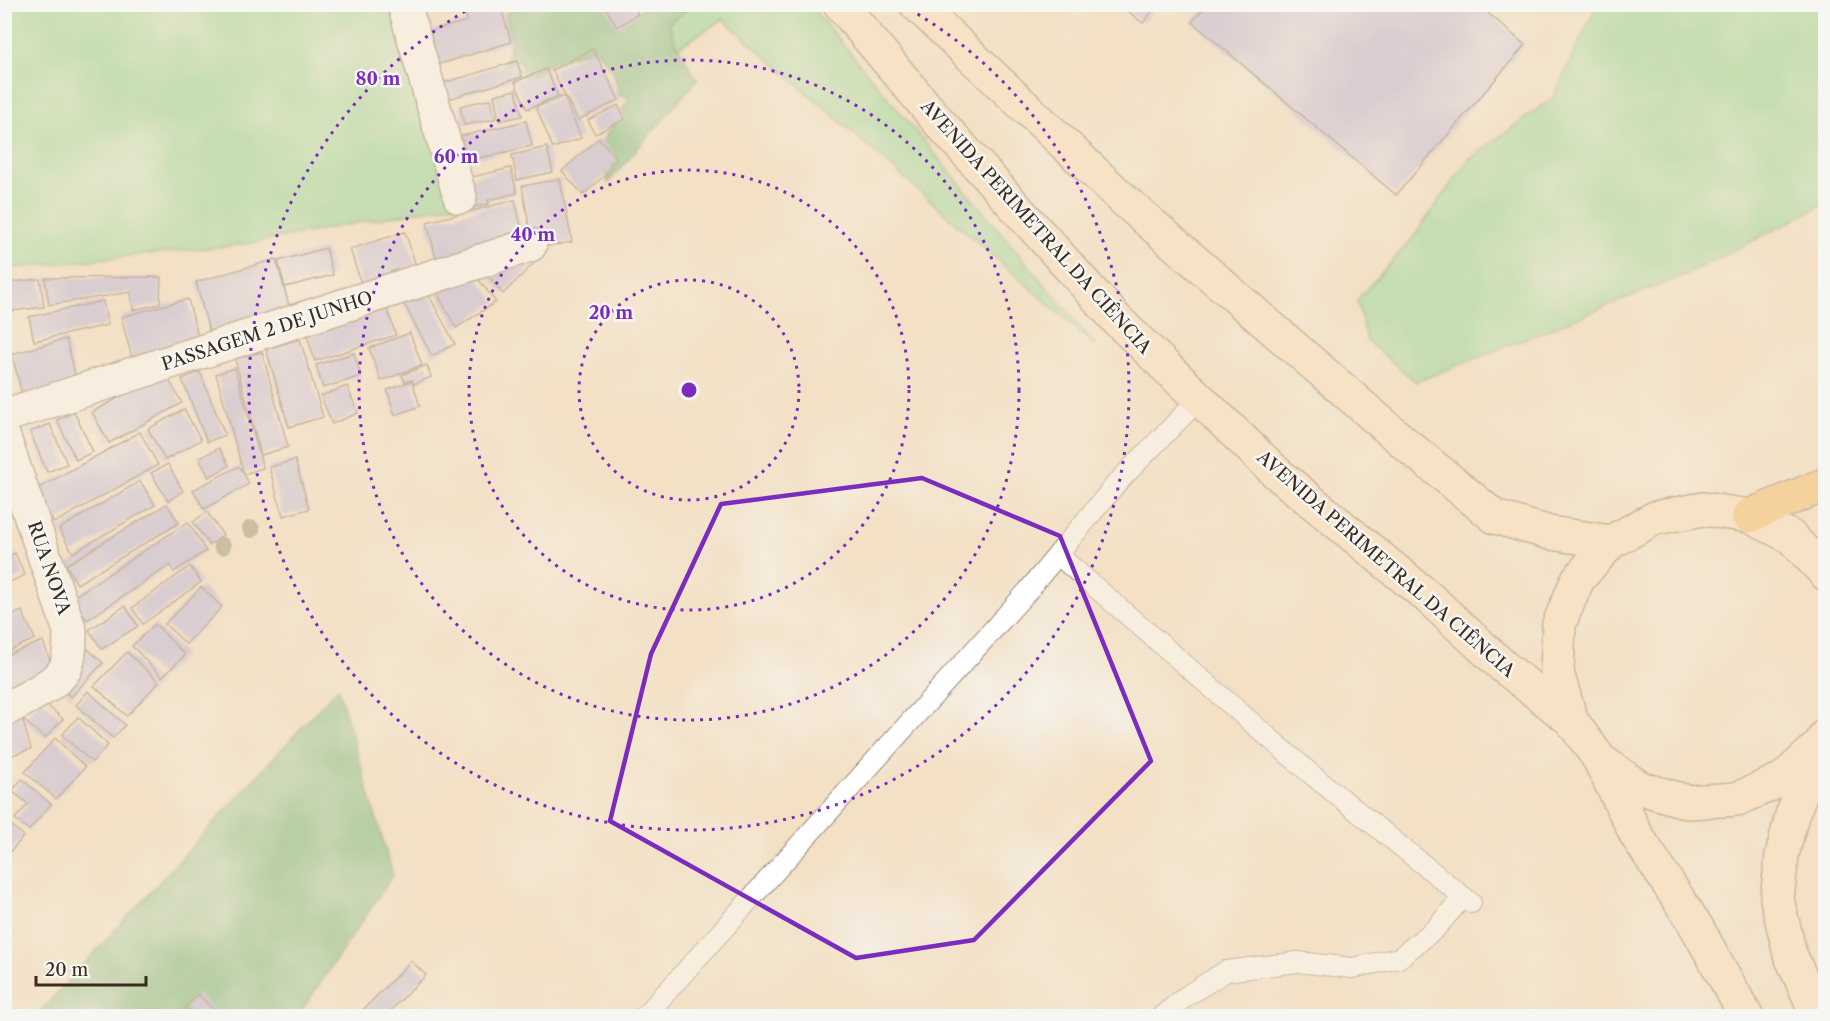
<svg xmlns="http://www.w3.org/2000/svg" width="1830" height="1021" font-family="'Libre Caslon Text',serif">
<style>
.green{fill:#8eda97;stroke:#64825a;stroke-width:1.5}
.forest{fill:#72ba80;stroke:#56724f;stroke-width:1.5}
.building{fill:#bcb5df}
.lines{fill:none;stroke-linecap:round;stroke-linejoin:round}
.service-casing{stroke:#978572;stroke-width:22}
.minor-casing{stroke:#978572;stroke-width:36}
.secondary-casing{stroke:#978572;stroke-width:36}
.primary-casing{stroke:#978572;stroke-width:36}
.service{stroke:#fff;stroke-width:20}
.minor{stroke:#fff;stroke-width:33}
.secondary{stroke:#fde5c5;stroke-width:33}
.primary{stroke:#f9be6d;stroke-width:33}
.tree{fill:#99947a}
.marked{fill:none;stroke:#7b2cbf;stroke-width:4.5;stroke-linejoin:round}
.ring{fill:none;stroke:#7b2cbf;stroke-width:3;stroke-dasharray:3 6}
.labels{text-anchor:middle;stroke-width:5;stroke-linejoin:round;paint-order:stroke}
.street-label{font-size:18px;fill:#3b2a1e;stroke:#f6f6f2}
.centre{fill:#7b2cbf;stroke:#f6f6f2;stroke-width:3}
.ring-label{font-size:18px;text-anchor:middle;font-weight:bold;fill:#7b2cbf;stroke:#f6f6f2;stroke-width:5;stroke-linejoin:round;paint-order:stroke}
</style>
<rect width="100%" height="100%" fill="#f6f6f2"/>
<filter id="ink" filterUnits="userSpaceOnUse"><feTurbulence type="fractalNoise" baseFrequency=".0167" numOctaves="2"/><feDisplacementMap in="SourceGraphic" scale="12" xChannelSelector="R" yChannelSelector="G"/><feConvolveMatrix kernelMatrix="1 2 1 2 8 2 1 2 1" color-interpolation-filters="sRGB"/></filter>
<filter id="wash" filterUnits="userSpaceOnUse"><feTurbulence type="fractalNoise" baseFrequency=".008" numOctaves="4" result="noise"/><feDisplacementMap in="SourceGraphic" scale="24" xChannelSelector="R" yChannelSelector="G"/><feGaussianBlur stdDeviation="1.35" result="paint"/><feColorMatrix in="noise" values="0 0 0 0 0 0 0 0 0 0 0 0 0 0 0 0 0 1.4 0 .05"/><feComposite in="paint" operator="in"/></filter>
<g filter="url(#wash)">
<rect width="100%" height="100%" fill="#f3e0c5"/>
<g class="green">
<polygon points="4,5 395,5 453,205 246,244 5,269"/>
<polygon points="693,5 810,5 1095,345 723,19 677,48 668,22"/>
<polygon points="1818,5 1826,6 1825,204 1687,274 1416,382 1367,341 1357,300 1413,238 1468,160 1553,98 1596,7 1502,9 1498,5"/>
</g>
<g class="forest">
<path d="M521,5H607L619,23L648,5H693L669,23L675,41L697,80L608,183L603,140L630,97L619,96L614,72L597,51C567,54 550,64 524,79L520,59L505,64L511,41L505,14Z"/>
<polygon points="338,688 393,875 298,1016 36,1016"/>
</g>
<g id="blocks">
<g class="building">
<polygon points="427,4 446,4 446,5 430,11"/>
<polygon points="463,4 500,4 511,42 437,65 427,32 467,21"/>
<polygon points="603,4 632,4 638,14 617,27"/>
<polygon points="1119,4 1158,4 1143,23"/>
<polygon points="1207,4 1478,4 1525,45 1396,195 1192,22"/>
<polygon points="593,49 619,100 578,120 552,70"/>
<polygon points="517,61 522,77 445,100 440,84"/>
<polygon points="546,69 558,96 527,109 515,82"/>
<polygon points="516,90 522,116 499,121 494,95"/>
<polygon points="564,96 581,138 553,148 536,107"/>
<polygon points="491,99 495,119 464,125 460,106"/>
<polygon points="618,105 625,119 595,134 588,120"/>
<polygon points="526,121 532,146 466,161 461,136"/>
<polygon points="599,138 617,159 610,166 612,169 583,195 562,171"/>
<polygon points="547,147 553,172 517,180 512,155"/>
<polygon points="511,168 517,193 488,200 489,204 469,208 463,179"/>
<polygon points="560,179 572,242 533,249 522,186"/>
<polygon points="515,200 524,239 437,262 427,222"/>
<polygon points="405,232 418,272 363,289 350,249"/>
<polygon points="326,248 333,275 285,287 278,261"/>
<polygon points="540,257 503,294 479,265"/>
<polygon points="276,259 290,309 209,331 196,282"/>
<polygon points="472,271 496,302 456,328 434,287"/>
<polygon points="161,277 160,304 133,310 131,292 49,305 45,278"/>
<polygon points="40,279 44,307 4,312 4,283"/>
<polygon points="426,290 455,344 432,356 403,302"/>
<polygon points="188,299 199,340 132,358 121,317"/>
<polygon points="103,301 108,325 34,341 29,317"/>
<polygon points="387,309 396,335 315,361 307,335"/>
<polygon points="410,333 422,365 381,381 369,348"/>
<polygon points="66,339 76,378 24,402 12,354"/>
<polygon points="300,339 323,417 289,427 266,349"/>
<polygon points="262,352 288,447 261,455 235,359"/>
<polygon points="354,353 361,376 323,388 316,365"/>
<polygon points="427,365 431,377 414,384 412,380 405,382 402,375"/>
<polygon points="235,368 263,468 244,474 216,374"/>
<polygon points="200,372 225,435 207,442 182,379"/>
<polygon points="165,373 182,403 109,443 92,412"/>
<polygon points="412,381 420,406 395,415 387,390"/>
<polygon points="347,386 358,413 332,424 321,396"/>
<polygon points="184,409 201,440 165,460 148,429"/>
<polygon points="74,412 93,452 76,460 57,420"/>
<polygon points="50,424 67,464 47,472 30,432"/>
<polygon points="140,432 158,465 54,523 35,490"/>
<polygon points="219,448 229,466 209,477 199,458"/>
<polygon points="295,460 309,509 283,516 269,467"/>
<polygon points="168,464 183,491 168,501 151,473"/>
<polygon points="239,466 249,484 204,509 193,490"/>
<polygon points="140,481 155,505 73,553 59,529"/>
<polygon points="167,504 179,523 77,584 66,565"/>
<polygon points="207,512 223,535 209,545 193,522"/>
<polygon points="188,522 206,551 174,572 170,565 87,620 72,598"/>
<polygon points="15,553 25,575 4,585 4,558"/>
<polygon points="190,566 201,582 143,624 132,608"/>
<polygon points="201,587 222,607 186,644 165,624"/>
<polygon points="125,606 138,626 102,649 89,630"/>
<polygon points="22,611 35,639 4,653 4,619"/>
<polygon points="155,624 185,655 162,677 132,646"/>
<polygon points="43,641 54,672 4,691 4,656"/>
<polygon points="88,649 103,663 71,697 56,683"/>
<polygon points="127,652 159,682 127,716 94,686"/>
<polygon points="88,691 125,725 113,738 76,705"/>
<polygon points="41,700 63,719 45,738 23,720"/>
<polygon points="21,714 31,749 6,757 9,767 4,769 4,718"/>
<polygon points="78,717 108,745 92,762 62,735"/>
<polygon points="55,738 85,767 56,799 25,772"/>
<polygon points="22,779 51,804 29,830 15,819 28,804 12,791"/>
<polygon points="4,819 24,836 4,859"/>
<polygon points="411,961 426,975 385,1016 357,1016"/>
<polygon points="198,994 213,1009 204,1016 193,1016 185,1008"/>
</g>
</g>
</g>
<g filter="url(#ink)">
<use href="#blocks" fill-opacity="0" stroke="#978572" stroke-width="1.5"/>
<g class="lines">
<g class="service-casing">
<g id="service">
<polyline points="1058,555 1311,774 1471,903"/>
<polyline points="645,1016 1026,593 1116,484 1200,398"/>
<polyline points="1162,1016 1185,997 1226,971 1297,962 1352,968 1399,958 1435,929 1463,897"/>
</g>
</g>
<g class="minor-casing">
<g id="minor">
<polyline points="404,4 460,197"/>
<polyline points="4,416 530,245"/>
<path d="M4,438L70,631C70,642 70,659 65,669C57,684 19,702 4,710"/>
</g>
</g>
<g class="secondary-casing">
<g id="secondary">
<polyline points="840,4 939,122 1118,321 1278,474 1428,597 1504,667 1571,720"/>
<polyline points="916,4 1125,201 1407,445 1495,517 1550,533 1611,542"/>
<polyline points="1826,574 1791,537 1749,516 1703,509 1655,518 1611,542 1578,579 1559,624 1557,673 1571,720 1600,760 1640,788 1688,802 1737,799 1783,779 1819,746 1826,735"/>
<polyline points="1817,753 1792,815 1782,855 1777,899 1790,954 1818,1016"/>
<polyline points="1601,763 1637,836 1696,926 1746,1016"/>
</g>
</g>
<g class="primary-casing">
<polyline id="primary" points="1749,516 1826,484"/>
</g>
<use href="#service" class="service"/>
<use href="#minor" class="minor"/>
<use href="#secondary" class="secondary"/>
<use href="#primary" class="primary"/>
</g>
<g class="tree">
<circle cx="251" cy="529" r="9"/>
<circle cx="222" cy="546" r="9"/>
</g>
</g>
<path d="M0 0H1830V1021H0ZM922,478L1060,536L1151,761L974,940L856,958L610,821L651,654L721,504Z" fill="#f3e0c5" fill-opacity=".55" fill-rule="evenodd"/>
<path class="marked" d="M922,478L1060,536L1151,761L974,940L856,958L610,821L651,654L721,504Z"/>
<g class="ring">
<circle cx="689" cy="390" r="110"/>
<circle cx="689" cy="390" r="220"/>
<circle cx="689" cy="390" r="330"/>
<path d="M902 5A440 440 0 1 1 476 5"/>
</g>
<g class="labels">
<g class="street-label">
<text transform="translate(1036 227) rotate(48)" y="6">AVENIDA PERIMETRAL DA CIÊNCIA</text>
<text transform="translate(267 331) rotate(-18)" y="6">PASSAGEM 2 DE JUNHO</text>
<text transform="translate(1386 564) rotate(41)" y="6">AVENIDA PERIMETRAL DA CIÊNCIA</text>
<text transform="translate(49 568) rotate(71)" y="6">RUA NOVA</text>
</g>
</g>
<circle cx="689" cy="390" r="9" class="centre"/>
<g class="ring-label">
<text x="378" y="85">80 m</text>
<text x="456" y="163">60 m</text>
<text x="533" y="241">40 m</text>
<text x="611" y="319">20 m</text>
</g>
<rect width="1830" height="1021" fill="none" stroke="#f6f6f2" stroke-width="24"/>
<path d="M36 976v9h110v-9" fill="none" stroke="#3b2a1e" stroke-width="3"/>
<text x="45" y="976" font-size="18" fill="#3b2a1e" stroke="#f6f6f2" stroke-width="4.5" paint-order="stroke">20 m</text>
</svg>
